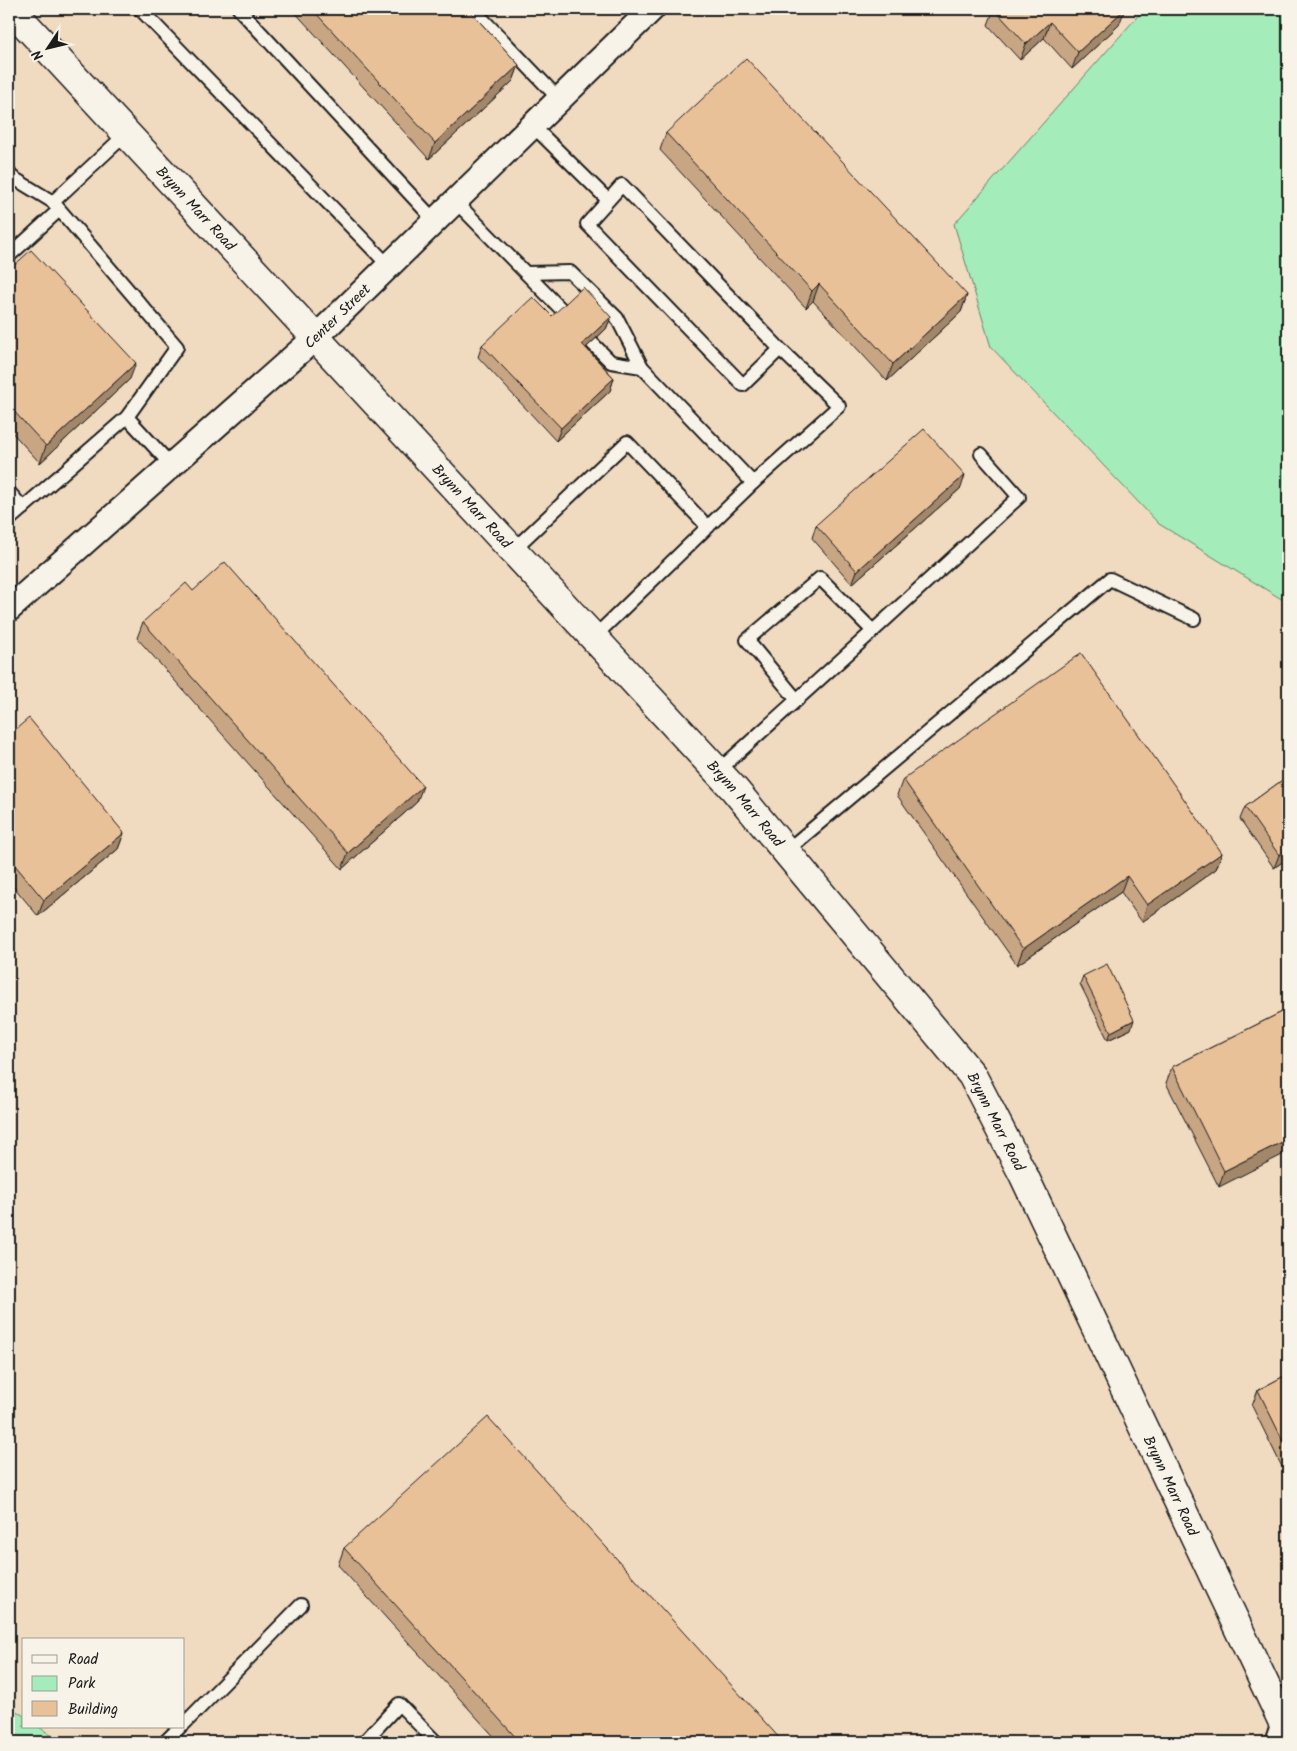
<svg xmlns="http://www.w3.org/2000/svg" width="1297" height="1751" font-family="Kalam,sans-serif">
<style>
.built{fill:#f0dac0;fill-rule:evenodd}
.green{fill:#a4ecb9;stroke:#60846a}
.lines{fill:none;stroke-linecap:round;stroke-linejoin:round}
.service-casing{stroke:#1c1c1c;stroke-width:16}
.minor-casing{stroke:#1c1c1c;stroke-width:28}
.tertiary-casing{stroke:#1c1c1c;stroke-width:31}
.service{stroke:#f7f3e8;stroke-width:12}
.minor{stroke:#f7f3e8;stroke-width:24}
.tertiary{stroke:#f7f3e8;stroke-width:28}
.wall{fill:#c8a684;stroke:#1c1c1c}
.shaded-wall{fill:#a3876b;stroke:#1c1c1c}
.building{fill:#e9c199;stroke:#1c1c1c}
.labels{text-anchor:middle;stroke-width:5;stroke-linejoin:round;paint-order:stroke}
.street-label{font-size:15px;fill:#1c1c1c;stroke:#f7f3e8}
</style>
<rect width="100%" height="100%" fill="#f3e4d0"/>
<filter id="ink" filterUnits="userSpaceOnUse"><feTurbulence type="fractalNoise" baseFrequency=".02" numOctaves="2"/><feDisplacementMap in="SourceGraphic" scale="10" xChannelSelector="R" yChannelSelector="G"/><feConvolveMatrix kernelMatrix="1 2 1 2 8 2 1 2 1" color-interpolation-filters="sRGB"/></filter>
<g filter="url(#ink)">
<path class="built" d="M9,9H1288V1742H9ZM24,1640H184V1727H24Z"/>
<g class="green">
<polygon points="1144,9 1288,9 1288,603 1159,524 991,347 954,224"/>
<polygon points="9,1706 24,1716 24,1727 39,1727 61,1742 9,1742"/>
</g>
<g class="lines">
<g class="service-casing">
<g id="service">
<polyline points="140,9 389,266"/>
<polyline points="239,9 435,221"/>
<polyline points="473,9 560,100"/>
<polyline points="533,126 608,200"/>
<polyline points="9,173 12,177 53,202"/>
<polyline points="455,201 565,313"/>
<polyline points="9,256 59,210"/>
<polyline points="526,273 570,272 617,318 642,367 753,483"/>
<polyline points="592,343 611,362 642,367"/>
<polyline points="127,417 171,465"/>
<polyline points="9,492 23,508"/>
<polyline points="9,520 127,417 177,347 53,202 126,134"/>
<polyline points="513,550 627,442 708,527"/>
<polyline points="593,638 753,483 839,406 780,349 622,185 587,224 743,385 780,349"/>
<polyline points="797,700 747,640 820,578 873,631"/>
<polyline points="718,771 873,631 1019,497 981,454"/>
<polyline points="786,851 1110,579 1194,619"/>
<polyline points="184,1724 301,1605"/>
<polyline points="167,1742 166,1741 180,1727"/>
<polyline points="364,1742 399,1704 436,1742"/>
<polyline points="1271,1742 1279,1719"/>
</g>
</g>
<g class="minor-casing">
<g id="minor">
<path id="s1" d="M9,609L315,338L652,9"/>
</g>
</g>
<g class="tertiary-casing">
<g id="tertiary">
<path id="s2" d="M11,9L734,789L972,1075L1024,1176L1288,1733"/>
</g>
</g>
<use href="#service" class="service"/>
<use href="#minor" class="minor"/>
<use href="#tertiary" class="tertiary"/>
</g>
<g class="wall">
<polygon points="292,9 468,9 519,65 513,81 429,159"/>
<polygon points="994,9 1119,25 1072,69 1044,38 1020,60 988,25"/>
<polygon points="666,133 967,295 961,312 887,381 813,301 806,308 660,150"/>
<polygon points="9,270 130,379 40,463 9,429"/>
<polygon points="552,316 611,317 606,329 586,348 614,378 610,391 556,441 478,357 482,345"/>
<polygon points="961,488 852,584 812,538 816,525"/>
<polygon points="193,591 417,802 342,869 137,638 143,622"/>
<polygon points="9,735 124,833 118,849 38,916 9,881"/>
<polygon points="1288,776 1288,858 1274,868 1240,819 1245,807"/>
<polygon points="903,779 1222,853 1216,869 1142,922 1121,892 1017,965 897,795"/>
<polygon points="1083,976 1131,1029 1108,1040 1080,984"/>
<polygon points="1288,1009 1219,1187 1166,1083 1172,1067"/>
<polygon points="1288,1374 1288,1479 1252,1406 1258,1390"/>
<polygon points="344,1548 783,1742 499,1742 338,1565"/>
</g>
<g class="shaded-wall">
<polygon points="1125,9 1119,25 1072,69 1078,52"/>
<polygon points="1050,22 1044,38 1020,60 1026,44"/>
<polygon points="519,65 513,81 429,159 435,143"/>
<polygon points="819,284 813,301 806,308 812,291"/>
<polygon points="967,295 961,312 887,381 893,364"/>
<polygon points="611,317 606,329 577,356 582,344"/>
<polygon points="136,363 130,379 40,463 46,446"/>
<polygon points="614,378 610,391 556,441 561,428"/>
<polygon points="965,475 961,488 852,584 857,571"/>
<polygon points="423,786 417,802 342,869 348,853"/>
<polygon points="124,833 118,849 38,916 44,900"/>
<polygon points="1288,849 1288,858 1274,868 1279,855"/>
<polygon points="1222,853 1216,869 1142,922 1147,905"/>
<polygon points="1127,876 1121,892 1017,965 1023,949"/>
<polygon points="1134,1020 1131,1029 1108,1040 1111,1032"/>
<polygon points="1288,1139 1288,1152 1219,1187 1224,1171"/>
</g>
<g class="building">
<polygon points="312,9 468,9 519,65 435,143"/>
<polygon points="994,9 1125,9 1078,52 1050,22 1026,44"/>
<polygon points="746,58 967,295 893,364 819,284 812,291 666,133"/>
<polygon points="31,250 136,363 46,446 9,406 9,270"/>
<polygon points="583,287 611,317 582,344 614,378 561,428 482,345 533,297 552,316"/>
<polygon points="924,429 965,475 857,571 816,525"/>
<polygon points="225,562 423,786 348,853 143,622 186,583 193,591"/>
<polygon points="1081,653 1222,853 1147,905 1127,876 1023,949 903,779"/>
<polygon points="29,718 124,833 44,900 9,858 9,735"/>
<polygon points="1288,776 1288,849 1279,855 1245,807"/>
<polygon points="1107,964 1134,1020 1111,1032 1083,976"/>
<polygon points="1288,1009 1288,1139 1224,1171 1172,1067"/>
<polygon points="1288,1374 1288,1451 1258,1390"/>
<polygon points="488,1417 783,1742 520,1742 344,1548"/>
</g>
</g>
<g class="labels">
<g class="street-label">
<text dy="5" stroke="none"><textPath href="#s2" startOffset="272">Brynn Marr Road</textPath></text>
<text dy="5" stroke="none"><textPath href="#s1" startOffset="440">Center Street</textPath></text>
<text dy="5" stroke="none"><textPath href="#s2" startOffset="678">Brynn Marr Road</textPath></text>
<text dy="5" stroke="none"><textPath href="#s2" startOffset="1082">Brynn Marr Road</textPath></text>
<text dy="5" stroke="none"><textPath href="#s2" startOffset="1488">Brynn Marr Road</textPath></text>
<text dy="5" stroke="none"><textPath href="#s2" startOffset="1892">Brynn Marr Road</textPath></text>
</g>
</g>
<rect width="1297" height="1751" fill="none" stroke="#f7f3e8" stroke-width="30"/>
<rect x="15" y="15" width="1267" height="1721" fill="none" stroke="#1c1c1c" stroke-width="2" filter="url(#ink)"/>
<rect x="22" y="1638" width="162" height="90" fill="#f7f3e8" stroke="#9f9d96"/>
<rect x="32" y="1655" width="25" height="8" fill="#f7f3e8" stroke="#9f9d96"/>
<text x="68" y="1664" font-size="15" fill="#1c1c1c">Road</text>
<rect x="32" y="1676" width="25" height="15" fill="#a4ecb9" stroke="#9f9d96"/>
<text x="68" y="1688" font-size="15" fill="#1c1c1c">Park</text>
<rect x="32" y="1701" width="25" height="15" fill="#e9c199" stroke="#9f9d96"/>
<text x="68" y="1714" font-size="15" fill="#1c1c1c">Building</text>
<g transform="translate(48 48) rotate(235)" stroke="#f7f3e8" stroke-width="4" paint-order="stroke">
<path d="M0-4L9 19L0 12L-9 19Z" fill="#1c1c1c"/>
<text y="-8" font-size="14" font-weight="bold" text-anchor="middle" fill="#1c1c1c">N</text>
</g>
</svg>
